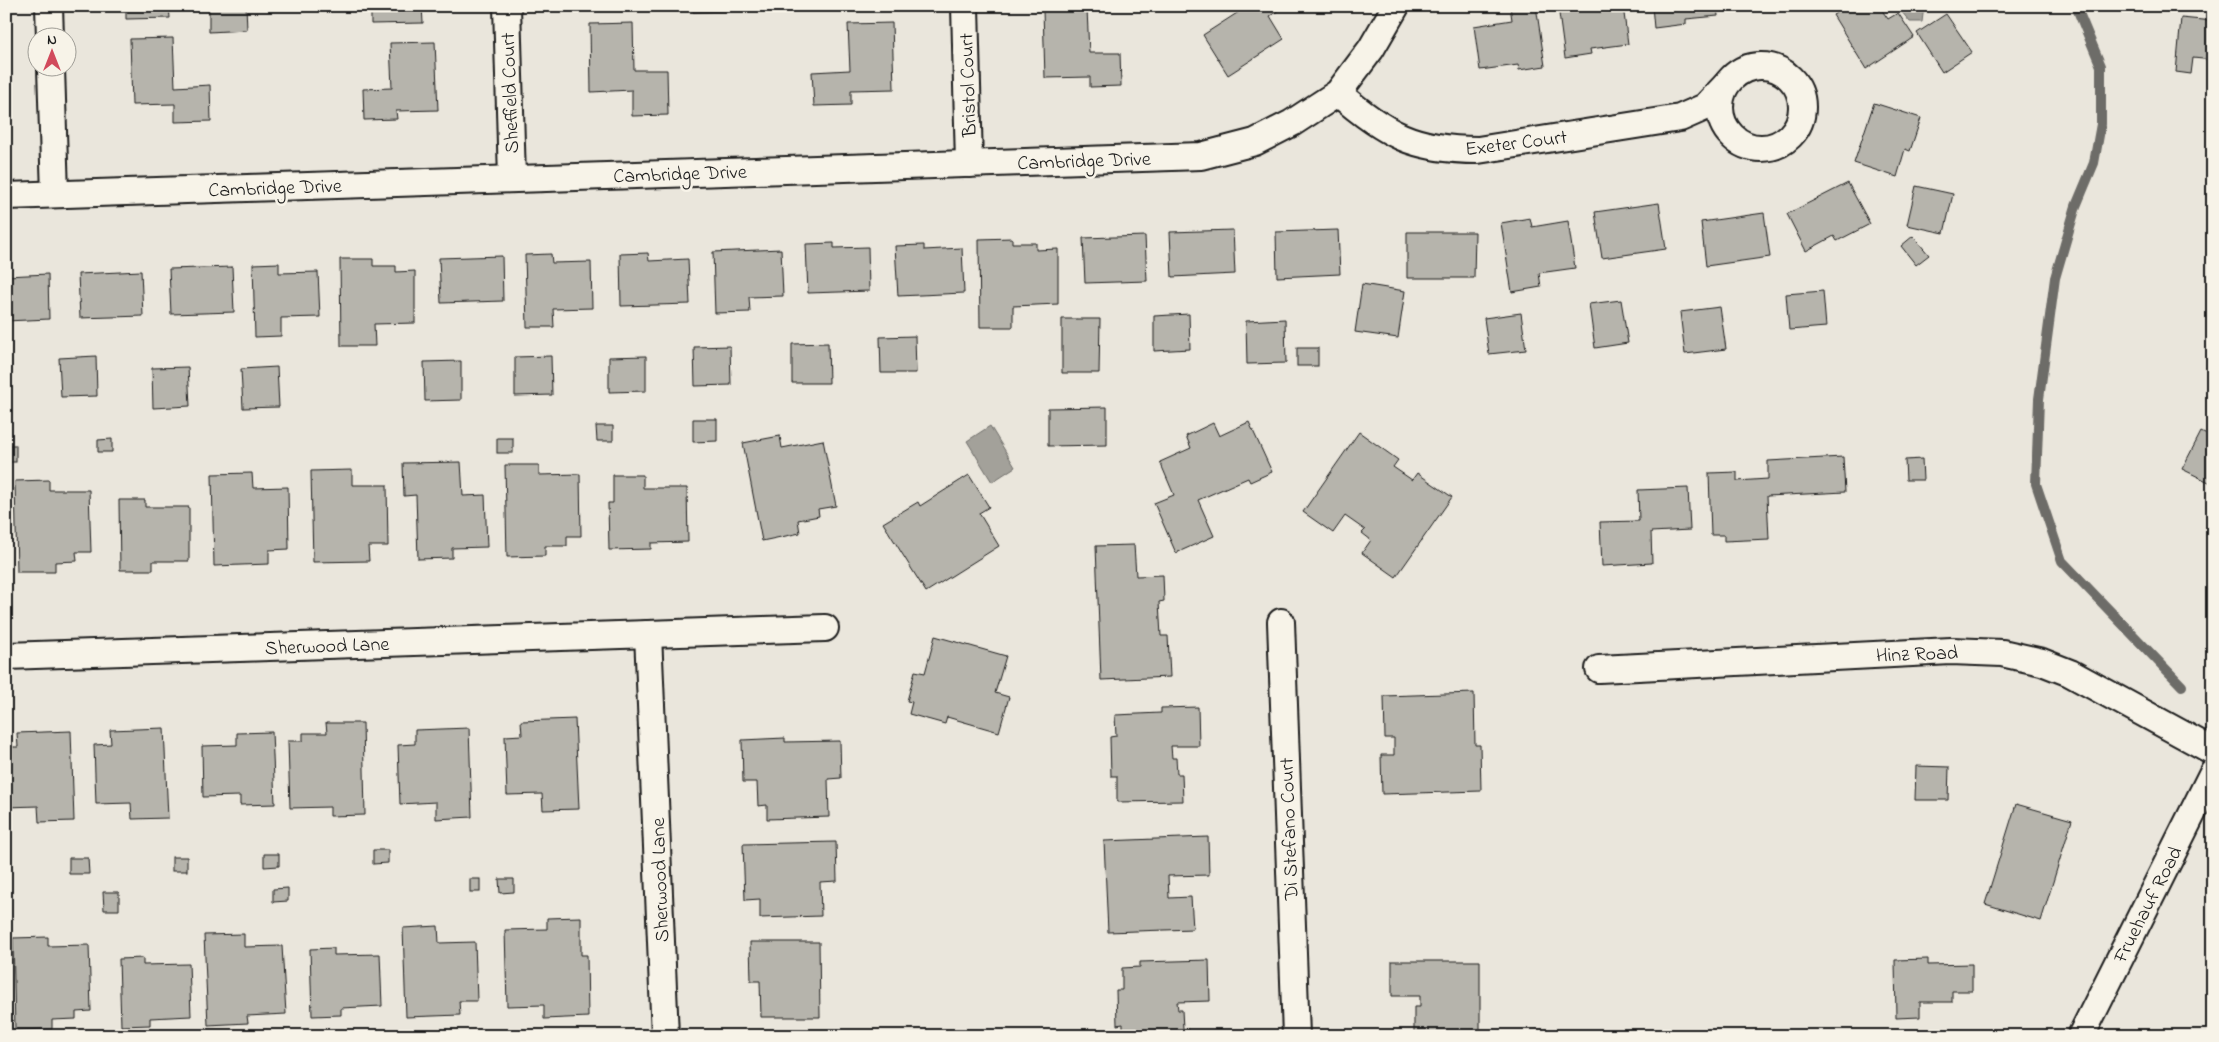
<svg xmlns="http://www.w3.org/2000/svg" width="2219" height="1042" font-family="'Indie Flower',sans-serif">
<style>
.water{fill:#a3a19a;stroke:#6d6c68}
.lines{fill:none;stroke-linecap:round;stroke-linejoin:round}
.stream{stroke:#6d6c68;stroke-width:10}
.building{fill:#b6b4ac;stroke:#1c1c1c}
.minor-casing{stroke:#1c1c1c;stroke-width:30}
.minor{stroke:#f7f3e8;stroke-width:26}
.labels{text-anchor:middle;stroke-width:5;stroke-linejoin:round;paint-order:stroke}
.street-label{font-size:20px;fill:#1c1c1c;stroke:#f7f3e8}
</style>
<rect width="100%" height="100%" fill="#eae6dc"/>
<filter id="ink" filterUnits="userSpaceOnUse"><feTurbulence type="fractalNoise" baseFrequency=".02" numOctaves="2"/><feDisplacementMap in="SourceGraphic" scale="10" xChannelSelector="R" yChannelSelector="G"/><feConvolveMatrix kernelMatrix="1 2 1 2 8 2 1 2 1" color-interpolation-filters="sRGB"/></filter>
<g filter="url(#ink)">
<g class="water">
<polygon points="1897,6 1924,6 1922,22 1910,22"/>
<polygon points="990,426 1015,467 992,482 967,441"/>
</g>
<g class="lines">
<polyline class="stream" points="2076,6 2101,66 2101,124 2094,163 2076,206 2055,278 2039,399 2036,484 2062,561 2182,686"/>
</g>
<g class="building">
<polygon points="126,6 169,6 170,18 126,19"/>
<polygon points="209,6 246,6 247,30 209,32"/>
<polygon points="371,6 422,6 423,23 371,24"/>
<polygon points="693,6 731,6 731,11 693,12"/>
<polygon points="1248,6 1285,6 1270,16 1284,39 1228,75 1203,35"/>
<polygon points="1510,6 1536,6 1545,66 1519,70 1518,65 1480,70 1474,26 1512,20"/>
<polygon points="1558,6 1623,6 1628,44 1590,49 1591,54 1565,58"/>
<polygon points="1652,6 1717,6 1718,16 1686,19 1686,24 1654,28"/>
<polygon points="1847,6 1879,6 1888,19 1898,13 1914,37 1866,69 1833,15"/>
<polygon points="1087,9 1089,53 1120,53 1121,86 1090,87 1090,77 1045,78 1043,10"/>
<polygon points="1946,14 1972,52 1942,72 1917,33"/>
<polygon points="2181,18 2213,21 2213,60 2193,58 2191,74 2176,72"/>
<polygon points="633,23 634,70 667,70 668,115 632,116 632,90 591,92 590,24"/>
<polygon points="892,23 894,89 851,90 851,105 814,106 812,72 850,70 848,24"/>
<polygon points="173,38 175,87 210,85 211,121 175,122 175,104 132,105 130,39"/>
<polygon points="435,42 438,110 396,111 397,119 364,120 363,89 392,88 390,43"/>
<polygon points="1874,103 1921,118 1910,151 1905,149 1897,177 1854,163"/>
<polygon points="1848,183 1870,224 1837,241 1834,236 1806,251 1787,214"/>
<polygon points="1916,186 1953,194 1944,233 1907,225"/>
<polygon points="1659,203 1666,249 1602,258 1595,212"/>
<polygon points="1764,213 1770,257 1706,266 1701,222"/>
<polygon points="1530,218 1532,227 1568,221 1575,268 1539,273 1541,287 1512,292 1501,223"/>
<polygon points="1233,230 1235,274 1172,277 1170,232"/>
<polygon points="1338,230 1340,274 1277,277 1276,232"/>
<polygon points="1407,232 1475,232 1474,278 1407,278"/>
<polygon points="1145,236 1147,281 1085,283 1083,238"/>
<polygon points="1913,236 1929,255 1916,265 1901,246"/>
<polygon points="1012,238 1012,243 1036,243 1036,250 1058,249 1058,304 1013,306 1013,327 980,327 979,239"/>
<polygon points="834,243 834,248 868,247 869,291 808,293 806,244"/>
<polygon points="924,245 924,250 962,248 964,293 898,296 895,246"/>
<polygon points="781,249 783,296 749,297 750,312 715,313 713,252"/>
<polygon points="648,253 649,261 688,259 690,304 621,306 620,254"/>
<polygon points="551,254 552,263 591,262 592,308 553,309 554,327 527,327 525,255"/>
<polygon points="502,256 503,301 441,303 439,258"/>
<polygon points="340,259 373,259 373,266 396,266 396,272 415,271 415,323 374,324 375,346 341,346"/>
<polygon points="279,263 279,273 318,272 320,317 281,318 281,336 255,337 253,264"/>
<polygon points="232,267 234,312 171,314 169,269"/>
<polygon points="141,271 143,316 80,318 78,274"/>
<polygon points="48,274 49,319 6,321 6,276"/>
<polygon points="1362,284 1405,291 1398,338 1355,332"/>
<polygon points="1823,291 1826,327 1789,330 1786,294"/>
<polygon points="1621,300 1628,343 1595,348 1589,304"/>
<polygon points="1720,307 1726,349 1685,354 1680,312"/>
<polygon points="1521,313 1526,350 1489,354 1484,318"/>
<polygon points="1189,314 1190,349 1154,351 1154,316"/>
<polygon points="1062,319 1100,319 1099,373 1062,373"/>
<polygon points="1285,319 1286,363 1247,364 1246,321"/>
<polygon points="915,336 916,373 881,373 880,337"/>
<polygon points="828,343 829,383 792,383 792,344"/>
<polygon points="730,346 731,385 695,386 694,347"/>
<rect x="1297" y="348" width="21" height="18"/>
<polygon points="96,356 97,396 61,397 59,358"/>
<polygon points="551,356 552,395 515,396 515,357"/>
<polygon points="646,356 646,391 609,392 609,357"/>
<polygon points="461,361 461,400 425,401 424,362"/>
<polygon points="188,367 190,406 153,408 152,368"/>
<polygon points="277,367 279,407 243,408 241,369"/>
<polygon points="1107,407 1107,445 1048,446 1048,408"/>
<polygon points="693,419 717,419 717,441 693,442"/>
<polygon points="1249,422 1272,472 1250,482 1248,478 1198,500 1214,536 1176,553 1154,503 1174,495 1160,462 1191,448 1186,436 1213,423 1219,436"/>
<polygon points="596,426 613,426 613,441 597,441"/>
<polygon points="1359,432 1398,460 1393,467 1412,480 1417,473 1452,497 1396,577 1362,553 1371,540 1362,533 1365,530 1345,516 1333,533 1303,512"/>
<polygon points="2201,432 2213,438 2213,484 2182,469"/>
<polygon points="780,436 782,448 823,440 836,506 818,509 819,516 798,520 800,533 762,541 743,443"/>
<rect x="497" y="438" width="16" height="15"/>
<polygon points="112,439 112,452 98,452 98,440"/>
<rect x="6" y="445" width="10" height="17"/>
<polygon points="1843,457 1845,492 1767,496 1769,539 1724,541 1724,535 1711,535 1709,473 1737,472 1737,481 1768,479 1768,461"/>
<polygon points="1922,459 1923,480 1906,480 1905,460"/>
<polygon points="461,462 463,496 485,495 487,547 452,548 452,558 418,559 416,495 404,496 403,463"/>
<polygon points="505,465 539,465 539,475 580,474 581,536 567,536 567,546 545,546 545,556 507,557"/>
<polygon points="352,470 352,485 387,485 388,546 368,546 369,561 313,562 311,471"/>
<polygon points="252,473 253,488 288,487 289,549 269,550 269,564 214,566 212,474"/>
<polygon points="613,475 643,475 643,488 687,488 688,542 651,543 651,549 609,550 608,503 613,503"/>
<polygon points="969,475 989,507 979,513 999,546 926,592 883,523 918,502 920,506"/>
<polygon points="49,480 49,490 89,490 91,552 76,552 77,561 55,562 55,572 17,572 15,481"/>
<polygon points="1688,488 1690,530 1651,532 1652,563 1602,566 1600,522 1639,521 1638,490"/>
<polygon points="119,500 145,500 145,507 189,507 189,561 153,561 153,570 120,570"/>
<polygon points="1134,545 1136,576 1163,575 1164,601 1159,602 1161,636 1168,636 1170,677 1101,680 1096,546"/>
<polygon points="935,636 1006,656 995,693 1009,697 999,732 947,717 945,724 909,714 912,702 907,701 915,671 925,673"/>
<polygon points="1474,693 1475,745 1480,745 1481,791 1382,794 1381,755 1394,755 1394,738 1385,738 1384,696"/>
<polygon points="1198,707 1199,746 1171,746 1172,758 1176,758 1177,774 1182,774 1183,801 1117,802 1117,776 1111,776 1110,737 1116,736 1115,715 1161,713 1161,708"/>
<polygon points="575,719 579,809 543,810 542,794 507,795 505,736 522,735 521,721"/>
<polygon points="326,723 363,723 365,815 330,816 330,807 290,808 288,741 303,741 303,733 327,733"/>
<polygon points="164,728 168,818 132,819 131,803 96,804 94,745 111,744 110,730"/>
<polygon points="469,728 472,817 436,819 436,802 400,804 398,745 415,744 415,730"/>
<polygon points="71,731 74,821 39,822 38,806 6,807 6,747 18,747 17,733"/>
<polygon points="272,732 275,804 240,805 240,796 203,797 202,746 237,745 237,733"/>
<polygon points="785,738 785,742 840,741 841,778 828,779 829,817 767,819 767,805 758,806 757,782 743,782 742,740"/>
<polygon points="1916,766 1949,767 1948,800 1915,800"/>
<polygon points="2016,804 2072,820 2041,921 1985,904"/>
<polygon points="1208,837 1209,875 1168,876 1169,898 1191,897 1193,929 1108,932 1104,841"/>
<polygon points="836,842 837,881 820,882 821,916 760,918 760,899 745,900 743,844"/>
<polygon points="373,850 388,850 388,863 373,864"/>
<polygon points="264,854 279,854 279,866 264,867"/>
<rect x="172" y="857" width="15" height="14"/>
<polygon points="69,858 88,858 89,874 69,874"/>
<rect x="470" y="879" width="10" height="13"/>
<polygon points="499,879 514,879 514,892 500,893"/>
<polygon points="288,888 288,901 273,902 273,889"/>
<polygon points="103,892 119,892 119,910 104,910"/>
<polygon points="581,917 581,955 587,955 588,1017 544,1019 544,1005 507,1006 505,930 547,929 547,918"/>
<polygon points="438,926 439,943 475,942 477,1001 459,1001 460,1015 406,1017 403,928"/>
<polygon points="244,934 244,947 282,946 286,1014 247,1016 248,1023 208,1025 204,935"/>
<polygon points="48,937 48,946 89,945 91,1011 76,1012 76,1019 52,1020 52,1029 15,1030 13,938"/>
<polygon points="750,942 819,942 820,1017 761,1017 760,981 751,981"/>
<polygon points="334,948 334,955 380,954 382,1006 341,1008 341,1015 312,1016 310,949"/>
<polygon points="143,958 143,965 189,964 191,1016 150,1018 150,1025 121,1026 119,959"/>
<polygon points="1928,959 1928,965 1972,964 1972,991 1952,991 1952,1002 1920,1002 1920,1017 1896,1018 1895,960"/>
<polygon points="1209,960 1210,1001 1177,1002 1178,1010 1182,1010 1183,1029 1188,1029 1188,1036 1123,1036 1123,1024 1117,1025 1116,990 1122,990 1122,968 1140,967 1140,962"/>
<polygon points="1392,961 1480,961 1480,1036 1414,1036 1414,1007 1420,1007 1420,996 1392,996"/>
</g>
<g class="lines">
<g class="minor-casing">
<g id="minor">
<polyline points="49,6 50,38"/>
<polyline points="507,6 512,179"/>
<polyline points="965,6 969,164"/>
<circle cx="1761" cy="107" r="41"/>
<polyline points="51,68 55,194"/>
<path d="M1338,93C1385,134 1414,150 1478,150L1680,118L1705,107L1726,85"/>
<polyline points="6,196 1201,156 1255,142 1292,123 1338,93 1371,49 1396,6"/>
<polyline points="1281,622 1296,1036"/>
<polyline points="648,634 665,1036"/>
<polyline points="6,656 825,628"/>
<polyline points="1599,669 1951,651 2002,653 2042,662 2070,673 2213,751"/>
<polyline points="2081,1036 2213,772"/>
</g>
</g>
<use href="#minor" class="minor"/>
</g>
</g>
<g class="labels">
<g class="street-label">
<text transform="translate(967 85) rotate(-92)" y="7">Bristol Court</text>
<text transform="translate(509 93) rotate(-92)" y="7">Sheffield Court</text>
<text transform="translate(1516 142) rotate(-7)" y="7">Exeter Court</text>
<text transform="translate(1084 160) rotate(-2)" y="7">Cambridge Drive</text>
<text transform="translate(680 173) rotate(-2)" y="7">Cambridge Drive</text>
<text transform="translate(275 187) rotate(-2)" y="7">Cambridge Drive</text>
<text transform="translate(327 645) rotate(-2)" y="7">Sherwood Lane</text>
<text transform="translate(1917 653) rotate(-2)" y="7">Hinz Road</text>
<text transform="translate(1288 829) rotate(-92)" y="7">Di Stefano Court</text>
<text transform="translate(659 880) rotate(-92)" y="7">Sherwood Lane</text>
<text transform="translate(2147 904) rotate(-63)" y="7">Fruehauf Road</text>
</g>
</g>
<rect width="2219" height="1042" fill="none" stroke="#f7f3e8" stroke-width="25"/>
<rect x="12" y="12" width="2194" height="1017" fill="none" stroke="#1c1c1c" stroke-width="2" filter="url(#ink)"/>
<g transform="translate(52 52)"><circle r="24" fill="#f7f3e8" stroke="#9f9d96"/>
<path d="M0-4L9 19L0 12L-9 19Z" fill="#d1495b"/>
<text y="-8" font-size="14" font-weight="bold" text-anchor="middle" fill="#1c1c1c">N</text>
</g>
</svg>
